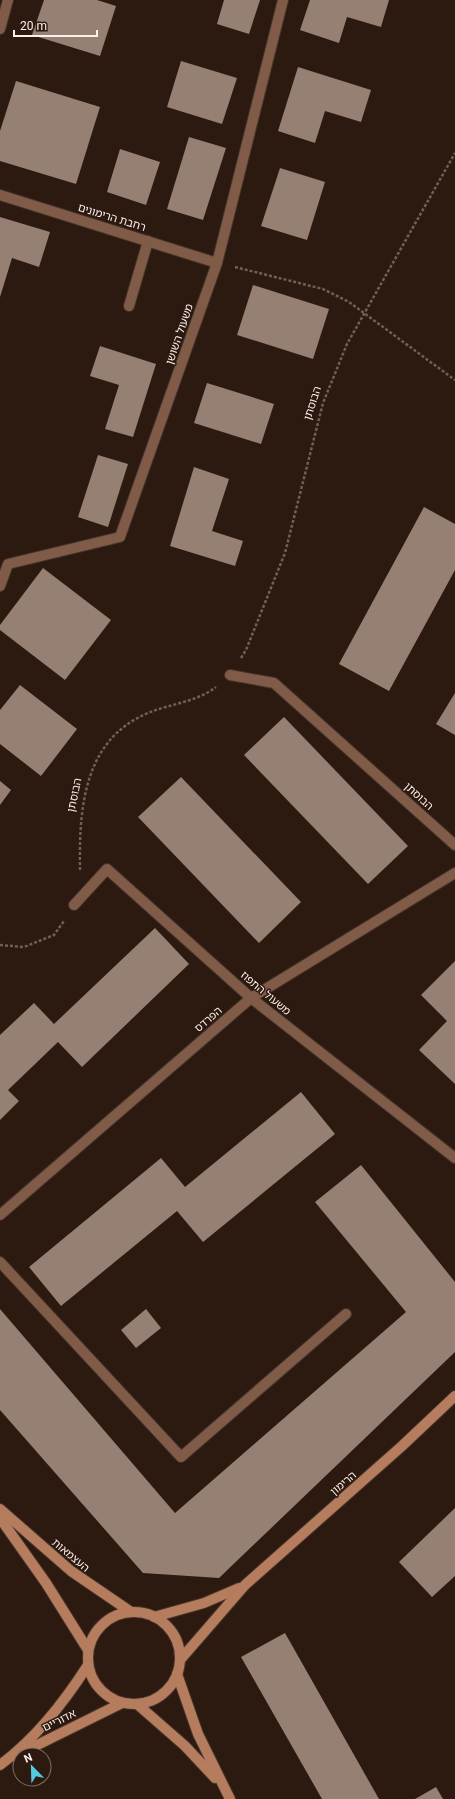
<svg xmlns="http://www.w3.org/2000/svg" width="455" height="1799" font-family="Roboto,'Noto Sans Hebrew',sans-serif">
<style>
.building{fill:#967f73}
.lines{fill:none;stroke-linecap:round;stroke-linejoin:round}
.lane-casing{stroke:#45342b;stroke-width:12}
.street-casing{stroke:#45342b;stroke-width:12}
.secondary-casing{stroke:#45342b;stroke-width:12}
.path{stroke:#6f5f57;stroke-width:2.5;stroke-dasharray:3 2;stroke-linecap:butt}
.lane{stroke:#7f5b48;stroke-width:10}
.street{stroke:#7f5b48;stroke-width:10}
.secondary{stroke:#b57c5d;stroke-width:10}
.labels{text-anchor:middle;stroke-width:3;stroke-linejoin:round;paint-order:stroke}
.street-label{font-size:11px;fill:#fdf0ea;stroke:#2c1a11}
</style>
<rect width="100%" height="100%" fill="#2c1a11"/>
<g class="building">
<polygon points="44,0 97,0 116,6 100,56 32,35"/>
<polygon points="224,0 260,0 249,34 217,24"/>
<polygon points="310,0 389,0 381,27 347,17 339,43 300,30"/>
<polygon points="181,61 237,78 222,124 167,107"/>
<polygon points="298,67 371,90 361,122 325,111 315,143 278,131"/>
<polygon points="16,81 100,107 76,184 0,161 0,131"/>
<polygon points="189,137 226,148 203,220 167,209"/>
<polygon points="120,149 160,162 146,205 107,192"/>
<polygon points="280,168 325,182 307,240 261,226"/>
<polygon points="0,217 50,232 39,267 12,258 0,297"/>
<polygon points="253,285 329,309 313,359 237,335"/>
<polygon points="100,346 156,364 133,437 105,429 119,385 90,376"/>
<polygon points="207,383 274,404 261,444 194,423"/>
<polygon points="98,455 128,464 108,527 78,517"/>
<polygon points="194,467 229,479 212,531 243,541 235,566 170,546"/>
<polygon points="424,507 455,524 455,570 389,691 339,664"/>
<polygon points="43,568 111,620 65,680 0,630 0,625"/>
<polygon points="20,685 77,729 41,776 0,744 0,710"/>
<polygon points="455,693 455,735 436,724"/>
<polygon points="284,717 408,846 368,884 244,755"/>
<polygon points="181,777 301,902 259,943 138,817"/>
<polygon points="0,781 11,790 0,805"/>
<polygon points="155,928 189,964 82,1067 58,1042 8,1090 19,1101 0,1120 0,1035 34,1003 54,1024"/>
<polygon points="455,961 455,1084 419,1050 447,1021 421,995"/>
<polygon points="301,1092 335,1134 203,1242 177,1211 61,1306 29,1267 161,1158 185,1187"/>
<polygon points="361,1165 455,1282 455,1352 219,1578 143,1573 0,1410 0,1309 175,1513 406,1312 315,1202"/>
<polygon points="146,1309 161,1328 136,1348 121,1330"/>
<polygon points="455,1508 455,1576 432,1597 399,1562"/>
<polygon points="285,1633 379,1799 322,1799 241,1657"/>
<polygon points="436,1787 443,1799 415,1799"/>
</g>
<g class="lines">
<g class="lane-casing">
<g id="lane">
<polyline points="129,306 148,241"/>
<polyline points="0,1262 181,1457 346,1314"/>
</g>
</g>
<g class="street-casing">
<g id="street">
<polyline points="0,29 8,0"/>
<polyline points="0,195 217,263"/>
<polyline points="0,586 8,564 120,537 217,263 283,0"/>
<polyline points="230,675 274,683 455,845"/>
<polyline points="74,905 107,869 251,998 455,1158"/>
<polyline points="0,1215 251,998 455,873"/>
</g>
</g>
<g class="secondary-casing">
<g id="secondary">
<polyline points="0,1509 71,1571 131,1612"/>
<polyline points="0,1518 46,1583 88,1650"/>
<circle cx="134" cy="1658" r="46"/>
<polyline points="154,1617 204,1603 239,1588"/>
<polyline points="180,1660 245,1585 402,1446 455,1396"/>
<polyline points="177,1674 198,1734 230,1799"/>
<polyline points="137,1704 185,1746 215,1778"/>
<polyline points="15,1756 122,1703"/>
<path d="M0,1765C34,1740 65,1701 88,1665"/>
</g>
</g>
<g class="path">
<polyline points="235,267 323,289 349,302 455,380"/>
<polyline points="241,658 246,650 285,553 323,403 347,344 455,153"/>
<path d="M80,870C79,809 83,740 148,713C169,704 197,702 216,687"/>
<polyline points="0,945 24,947 54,935 64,921"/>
</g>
<use href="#lane" class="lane"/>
<use href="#street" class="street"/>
<use href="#secondary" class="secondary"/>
</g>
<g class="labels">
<g class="street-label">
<text transform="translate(112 217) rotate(17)" y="4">רחבת הרימונים</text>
<text transform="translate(179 334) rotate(-71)" y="4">משעול השושן</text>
<text transform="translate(312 403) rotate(-72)" y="4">הבוסתן</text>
<text transform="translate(74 795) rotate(-78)" y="4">הבוסתן</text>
<text transform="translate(419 796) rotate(42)" y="4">הבוסתן</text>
<text transform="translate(266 993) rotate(40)" y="4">משעול התפוז</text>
<text transform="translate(208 1019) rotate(-41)" y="4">הפרדס</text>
<text transform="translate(343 1483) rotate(-41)" y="4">הרימון</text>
<text transform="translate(71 1555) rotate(40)" y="4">העצמאות</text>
<text transform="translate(59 1720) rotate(-26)" y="4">אדוריים</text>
</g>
</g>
<g transform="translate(32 1767) rotate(337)"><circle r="19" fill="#2c1a11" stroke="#807068"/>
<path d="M0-3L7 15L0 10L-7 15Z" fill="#53cbdc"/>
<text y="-6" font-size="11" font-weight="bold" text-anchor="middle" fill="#fdf0ea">N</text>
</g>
<path d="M14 30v6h83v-6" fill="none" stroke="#fdf0ea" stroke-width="2"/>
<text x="20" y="30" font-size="12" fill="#fdf0ea" stroke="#2c1a11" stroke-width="3" paint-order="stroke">20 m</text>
</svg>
